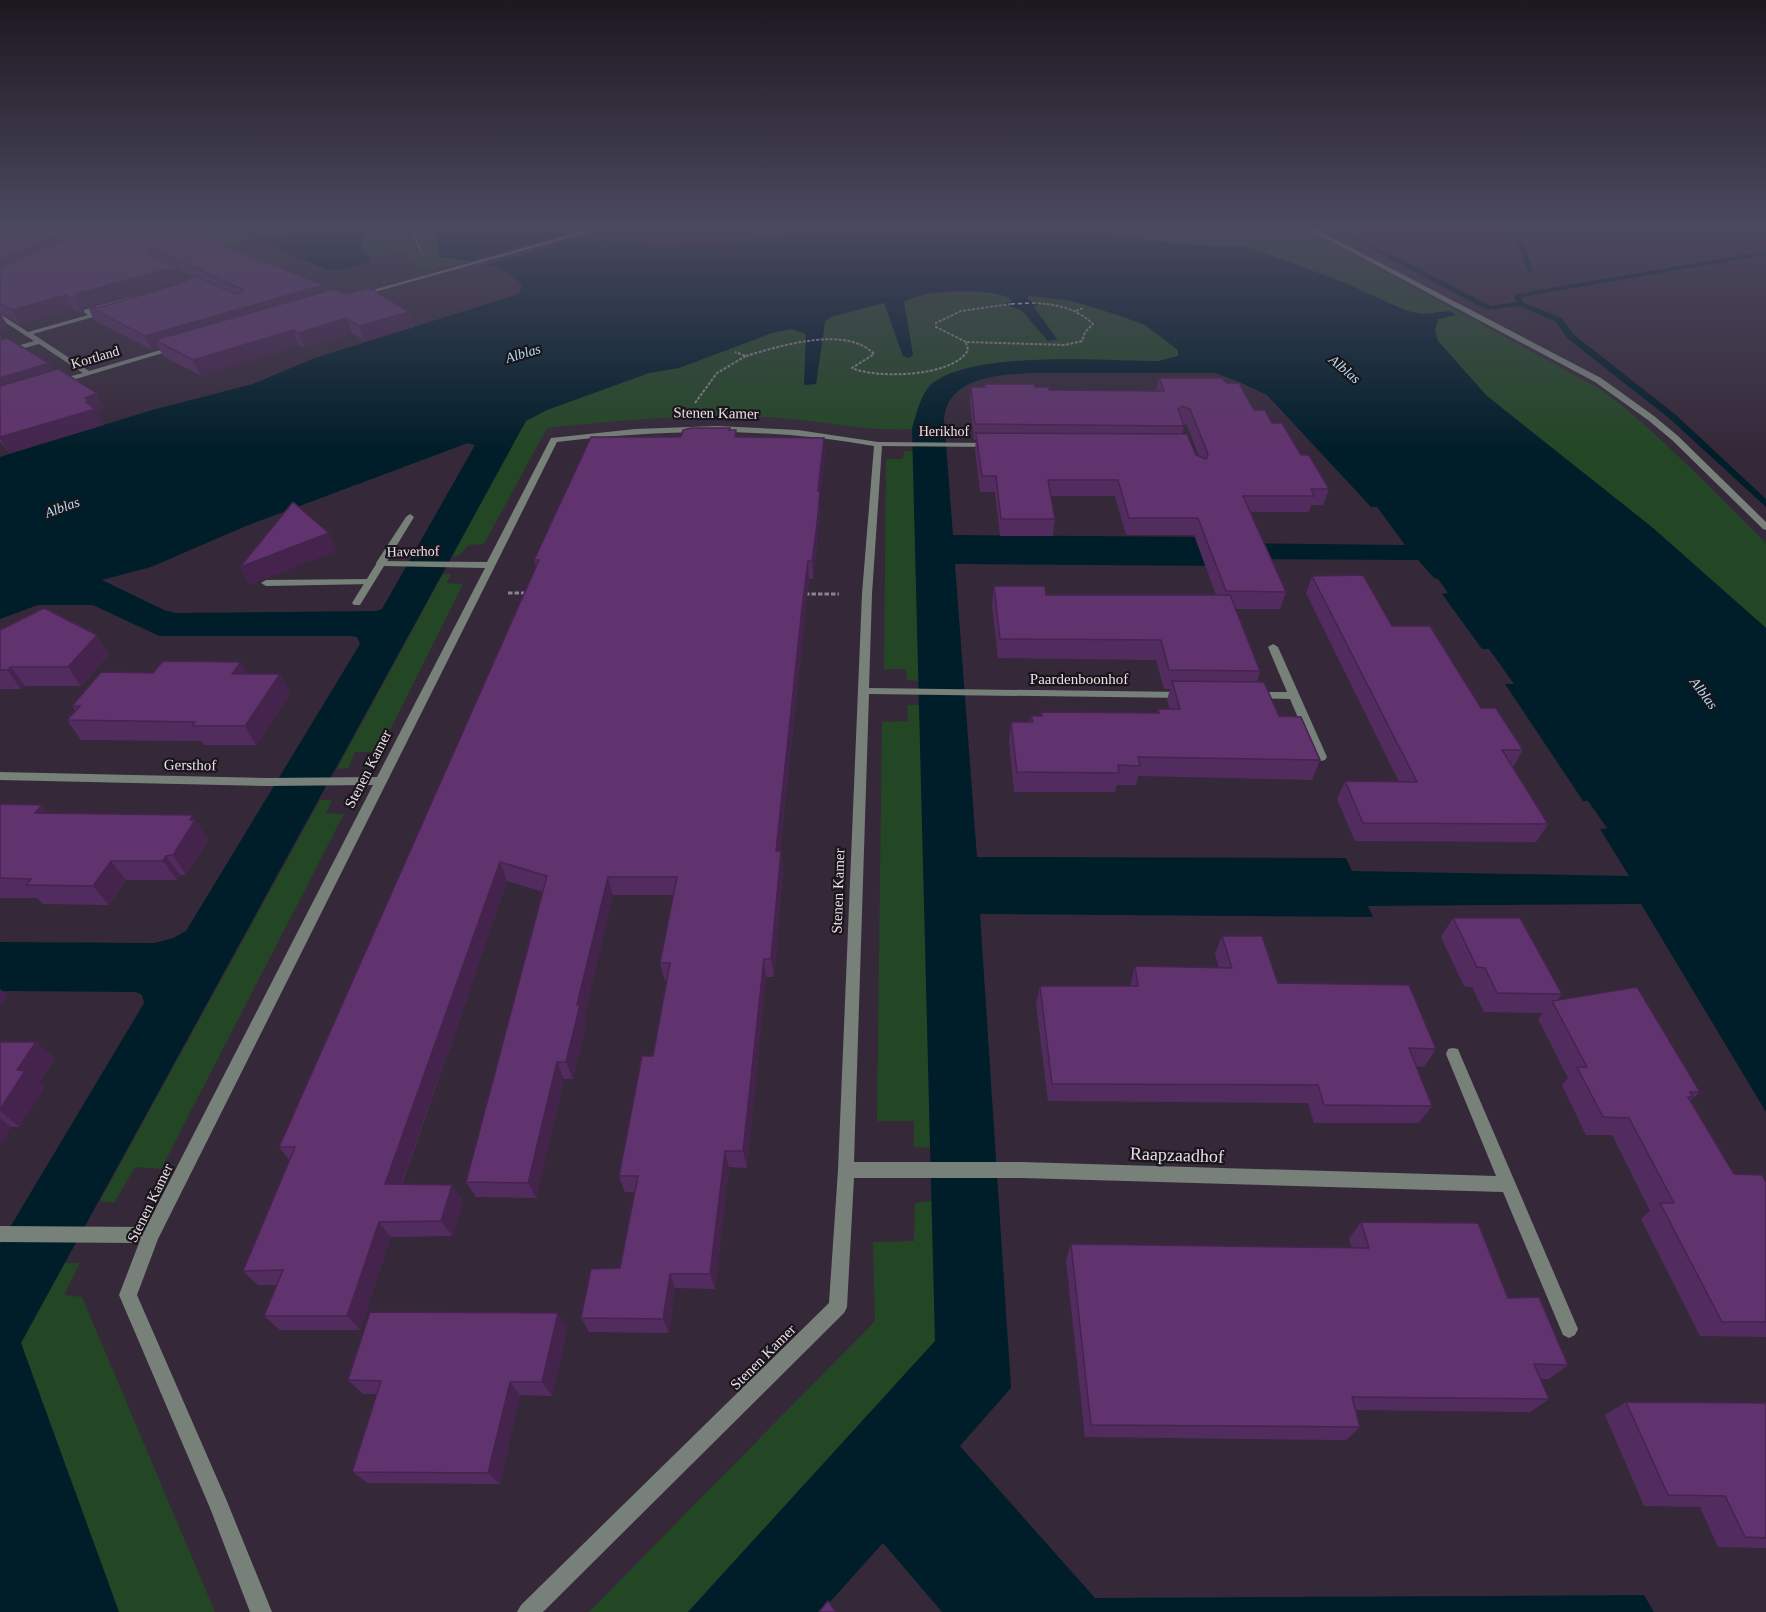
<svg xmlns="http://www.w3.org/2000/svg" width="1766" height="1612" font-family="'Times New Roman',serif">
<style>
.green{fill:#234725}
.water{fill:#001e29;fill-rule:evenodd}
.pier{fill:#352939}
.lines{fill:none;stroke-linecap:round;stroke-linejoin:round}
.stream{fill:#001e29;fill-rule:evenodd}
.ferry{stroke:#b1e1f3;stroke-width:1.5;stroke-dasharray:4 3;stroke-linecap:butt}
.path-far1{stroke:#8d8290;stroke-width:2;stroke-dasharray:3 1.5;stroke-linecap:butt}
.path{stroke:#8d8290;stroke-width:3;stroke-dasharray:4.5 2;stroke-linecap:butt}
.service{fill:#788179;fill-rule:evenodd}
.minor{fill:#788179;fill-rule:evenodd}
.wall{fill:#532c5f;fill-rule:evenodd}
.shaded-wall{fill:#44244d}
.building{fill:#61336e;stroke:#44244d;stroke-width:1.5}
.labels{text-anchor:middle;stroke-width:4.5;stroke-linejoin:round;paint-order:stroke}
.far-water-label{font-size:14px;font-style:italic;fill:#b1e1f3;stroke:#1a141b}
.far-street-label{font-size:14px;fill:#e8dfea;stroke:#1a141b}
.street-label{font-size:15px;fill:#e8dfea;stroke:#1a141b}
.near-street-label{font-size:18px;fill:#e8dfea;stroke:#1a141b}
</style>
<rect width="100%" height="100%" fill="#352939"/>
<g class="green">
<polygon points="146,224 259,224 308,227 219,246 0,303 0,288"/>
<polygon points="363,224 433,224 451,259 471,259 420,273 404,252 370,258 361,249"/>
<path d="M1109,224H1298L1603,391C1662,435 1713,492 1766,543V628L1653,528L1487,396L1438,341L1435,330L1438,319L1455,315L1450,311L1423,314L1407,311L1343,282L1248,247L1187,245L1113,236L1104,231Z"/>
<path d="M991,291L1012,299L1010,306L1021,310L1054,342L1056,339L1034,307L1036,305L1026,296L1072,301L1118,315L1145,325L1178,350V356L1159,361C1103,361 977,350 933,383C921,392 916,415 912,429C868,432 824,421 780,418C702,412 624,420 547,428L484,544L468,545L460,555L452,557L517,435L526,421L547,410L649,373L679,368L772,333L791,329L806,334L804,385L816,384L825,322L835,314L884,302L903,356L913,355L904,302L927,294Z"/>
<polygon points="904,451 913,451 919,681 907,680 906,669 884,669 886,459 903,459"/>
<polygon points="443,574 451,574 446,583 463,584 379,752 355,752 348,768 337,769"/>
<polygon points="907,705 920,705 930,1148 914,1147 914,1121 877,1121 882,722 908,721"/>
<polygon points="320,800 332,800 326,813 344,814 161,1169 135,1167 114,1203 100,1201"/>
<polygon points="932,1201 935,1341 688,1612 589,1612 875,1321 873,1242 914,1241 915,1203"/>
<polygon points="64,1263 80,1263 64,1295 82,1297 215,1612 119,1612 21,1343"/>
</g>
<g class="water">
<polygon points="331,224 363,224 361,249 370,258 369,262 347,269 327,270 264,242"/>
<path d="M433,224H578L570,233L574,239L637,241L652,245L734,242L780,236L785,224H1109L1105,231L1113,236L1187,245L1248,247L1343,282L1407,311L1423,314L1450,311L1456,315L1438,319L1435,330L1438,341L1487,396L1653,528L1766,628V1112L1641,904L1368,906L1373,917L980,914L1011,1388L960,1446L1095,1598L1644,1595L1654,1612H942L883,1543L821,1612H688L935,1341L912,429C916,415 921,392 933,383C977,350 1103,361 1159,361L1178,356V350L1145,325L1118,315L1072,301L1028,295V300L1040,304L1034,307L1057,339L1048,341L1021,310L1004,304L1011,302L1012,299C991,288 924,288 904,302L913,355L909,358L903,356L884,303L830,317L825,322L816,384L804,385L806,334L791,329L772,333L679,368L649,373L547,410L526,421L21,1343L119,1612H0V1244L144,1003L142,995L136,992L0,991V942L155,943L173,938L186,931L360,644L357,637L351,636H159L93,605H38L0,619V457L152,410L253,384L315,358L519,294L522,286C501,260 469,262 440,257ZM1031,373H1215L1235,380L1267,395L1371,507H1377L1405,545L1218,543L1216,537L953,535L944,418C949,377 998,375 1031,373ZM468,443L475,445L382,609L376,611L176,613L164,610L102,580L151,567L246,526ZM1226,559L1418,560L1434,578L1438,579L1448,593L1442,594L1482,649H1489L1514,684H1505L1583,801H1588L1607,828L1600,829L1629,876L1352,871L1346,858L977,857L955,564L1228,566Z"/>
</g>
<polygon class="pier" points="576,231 574,233 576,236 584,237 483,266 468,261"/>
<g class="lines">
<g class="stream">
<polygon points="1324,224 1332,224 1491,306 1517,302 1514,296 1517,294 1766,251 1766,255 1521,297 1524,303 1562,318 1573,334 1676,415 1766,499 1766,507 1670,419 1567,338 1556,322 1520,306 1487,310"/>
<polygon points="1511,224 1517,224 1533,273 1528,272"/>
</g>
<polyline class="ferry" points="1011,304 1033,303"/>
<g class="path-far1">
<polyline points="412,224 414,239 423,254"/>
<polyline points="1076,311 1083,308"/>
<polyline points="966,342 936,327 936,323 961,311 1011,304"/>
<path d="M746,356C780,346 846,325 874,354L852,368C877,379 954,377 968,350L966,342L1065,345L1082,341L1085,332L1093,324C1076,308 1056,304 1033,303"/>
<polyline points="695,403 717,373 746,356 735,352"/>
</g>
<g class="path">
<polyline points="508,593 527,593"/>
<polyline points="805,594 839,594"/>
</g>
<g class="service">
<polygon points="1299,224 1306,224 1601,378 1654,416 1678,436 1766,522 1766,530 1763,529 1672,440 1648,420 1595,382"/>
<polygon points="410,514 414,517 386,563 384,565 378,565 376,563 406,517"/>
<polygon points="370,579 373,580 373,584 266,586 261,583 266,580"/>
</g>
<g class="minor">
<polygon points="609,224 618,224 360,296 355,295"/>
<polygon points="131,297 133,300 92,311 103,317 108,317 108,319 102,321 93,317 33,334 89,371 174,346 176,347 176,349 59,384 56,384 56,380 83,373 39,344 0,355 0,351 34,341 0,319 0,314 28,332 88,315 84,312 84,310"/>
<path d="M717,426L798,430L878,442L991,443L995,445L991,447L882,446L872,594L869,688L1185,692L1190,695L1185,698L869,694L854,1162H1022L1496,1176L1446,1054L1448,1049L1453,1048L1458,1049L1460,1054L1578,1329L1575,1335L1569,1338L1563,1335L1503,1192L1022,1178H854L847,1307L844,1313L543,1612H517L521,1605L829,1303L838,1170L862,594L874,446C768,427 664,429 557,442L158,1239L137,1295L226,1499L272,1612H250L210,1508L119,1295L139,1243L0,1242V1226L146,1227L373,785L266,786L0,780V772L266,778L377,777L485,568L384,566L360,605H354L352,603L378,561L487,562L551,438L635,429Z"/>
<polygon points="1273,644 1278,647 1327,757 1325,760 1321,761 1315,757 1290,699 1254,698 1249,695 1254,692 1287,692 1268,647"/>
</g>
</g>
<g class="wall">
<path d="M0,224H170L323,285L326,292L414,327L364,341L352,333L304,348L299,345L201,376L163,356L159,348L152,350L94,320L88,307L83,308L82,313L73,309L20,324L1,314L8,327L0,330ZM181,271L193,277L185,281ZM182,283L97,308L90,306L166,285Z"/>
<polygon points="0,336 2,339 53,371 105,408 96,412 103,425 9,453 1,443 0,443"/>
<path d="M1159,378L1254,410L1272,423L1301,455L1329,489L1323,505H1311L1309,512H1250L1286,592L1280,609H1235L1260,671L1257,682L1279,716L1320,760L1312,780L1138,776L1136,785H1117L1115,792H1014L1009,741L1011,722H1030L1031,716H1041V712L1157,713L1158,709H1170L1167,700L1170,689H1164L1156,660L998,658L992,605L994,586L1046,595H1216L1194,535H1126L1115,496H1051L1055,519L1053,536H1000L995,492H980L975,449L976,440H974L970,402L971,387H984L985,384L1035,387L1049,390L1156,391ZM1183,424L1187,425L1199,457L1196,455L1182,434L1184,426Z"/>
<polygon points="730,428 730,430 737,437 825,454 820,496 820,508 817,541 813,579 809,579 780,851 781,851 783,869 774,977 766,977 747,1168 729,1167 715,1289 675,1288 669,1333 589,1332 581,1318 620,1268 634,1192 625,1192 619,1176 653,1056 667,981 665,981 660,963 674,895 613,895 584,1017 586,1023 573,1079 564,1079 536,1198 476,1197 466,1182 543,892 507,881 402,1185 463,1201 452,1236 391,1237 360,1330 280,1330 264,1316 277,1285 258,1285 243,1271 290,1161 279,1147 536,566 534,560 681,437"/>
<polygon points="1312,576 1392,626 1481,708 1523,750 1513,767 1548,824 1536,842 1355,841 1337,799 1345,781 1399,782 1306,593"/>
<polygon points="0,630 109,654 81,686 25,686 21,689 0,689"/>
<polygon points="247,674 280,674 290,693 256,745 204,745 201,741 81,740 67,720 76,711 72,706"/>
<polygon points="0,804 49,814 206,835 208,840 186,875 180,875 177,880 126,880 109,905 43,904 37,898 0,898"/>
<polygon points="1453,918 1562,994 1557,1000 1700,1092 1690,1101 1734,1174 1766,1182 1766,1337 1700,1336 1641,1219 1650,1211 1612,1135 1586,1135 1562,1085 1568,1078 1538,1019 1543,1013 1484,1012 1472,987 1464,986 1441,937"/>
<polygon points="1222,936 1278,983 1436,1049 1424,1067 1416,1066 1432,1106 1419,1123 1314,1123 1308,1103 1048,1101 1036,1004 1040,986 1130,986 1135,966 1219,968 1215,954"/>
<polygon points="0,1042 36,1042 55,1059 39,1083 44,1088 19,1127 11,1127 0,1144"/>
<polygon points="1361,1222 1508,1298 1568,1365 1549,1379 1540,1379 1549,1399 1530,1412 1355,1410 1360,1427 1346,1440 1085,1437 1066,1260 1071,1244 1352,1248 1349,1239"/>
<polygon points="558,1313 567,1328 552,1396 520,1395 500,1484 368,1483 352,1472 377,1394 363,1394 348,1380"/>
<polygon points="1626,1402 1766,1403 1766,1548 1718,1547 1700,1507 1644,1506 1605,1415"/>
</g>
<g class="shaded-wall">
<polygon points="83,224 118,224 0,277 0,260"/>
<polygon points="149,248 155,261 154,267 147,250"/>
<polygon points="180,269 186,283 166,285 89,306 87,306 88,307 83,308 82,313 75,299 76,294 160,271"/>
<polygon points="323,285 328,299 155,340 159,348 152,350 145,336"/>
<polygon points="66,295 73,309 20,324 12,310"/>
<polygon points="409,312 414,327 364,341 359,326"/>
<polygon points="0,313 8,327 0,330"/>
<polygon points="347,318 352,333 304,348 298,333"/>
<polygon points="293,330 299,345 201,376 193,360"/>
<polygon points="49,363 57,378 0,396 0,378"/>
<polygon points="97,393 105,408 96,412 103,425 9,453 0,439 0,437 86,402 85,398"/>
<polygon points="824,438 825,454 820,496 820,508 813,579 812,561 818,491"/>
<polygon points="329,533 337,551 249,585 240,567"/>
<polygon points="808,561 809,579 778,869 776,851"/>
<polygon points="97,635 109,654 81,686 68,667"/>
<polygon points="241,662 251,681 232,674"/>
<polygon points="11,667 25,686 21,689 7,670"/>
<polygon points="280,674 290,693 256,745 245,726"/>
<polygon points="42,805 58,825 35,813"/>
<polygon points="193,815 208,840 186,875 173,855"/>
<polygon points="781,851 783,869 774,977 771,959"/>
<polygon points="166,856 180,875 177,880 163,861"/>
<polygon points="111,861 126,880 109,905 93,886"/>
<polygon points="500,862 507,881 396,1200 385,1184"/>
<polygon points="608,877 613,895 584,1017 586,1023 573,1079 566,1062 577,1005"/>
<polygon points="764,959 766,977 747,1168 743,1151"/>
<polygon points="0,989 8,996 0,1007"/>
<polygon points="36,1042 55,1059 39,1083 44,1088 19,1127 0,1111 0,1109 17,1070"/>
<polygon points="557,1062 564,1079 536,1198 528,1183"/>
<polygon points="0,1118 11,1127 0,1144"/>
<polygon points="725,1151 729,1167 715,1289 710,1274"/>
<polygon points="452,1185 463,1201 452,1236 441,1221"/>
<polygon points="379,1222 391,1237 360,1330 347,1316"/>
<polygon points="670,1274 675,1288 669,1333 663,1319"/>
<polygon points="558,1313 567,1328 552,1396 542,1382"/>
<polygon points="510,1382 520,1395 500,1484 488,1473"/>
</g>
<g class="building">
<polygon points="0,224 83,224 0,260"/>
<polygon points="100,224 170,224 323,285 145,336 87,306 97,308 179,284 195,276 235,294 242,293 243,290 154,248 149,248 147,250 148,254 180,269 160,271 76,294 75,299 66,295 12,310 0,304 0,267"/>
<polygon points="370,288 409,312 359,326 347,318 298,333 293,330 193,360 155,340 334,289 345,294"/>
<polygon points="7,338 49,363 0,378 0,340"/>
<polygon points="58,369 97,393 85,398 89,401 86,402 95,409 0,437 0,386"/>
<polygon points="1159,378 1221,378 1227,383 1239,383 1254,410 1265,410 1272,423 1282,423 1301,455 1309,455 1329,489 1311,489 1314,496 1243,496 1286,592 1226,591 1198,518 1129,518 1118,480 1048,480 1055,519 1001,519 996,476 982,476 976,433 1187,434 1196,455 1206,459 1208,454 1190,409 1182,406 1178,409 1184,426 975,424 971,387 985,387 985,384 1034,384 1035,387 1049,387 1049,390 1164,391"/>
<polygon points="691,428 730,428 729,430 736,430 735,437 824,438 818,491 820,491 817,524 812,561 808,561 802,608 776,851 781,851 771,959 764,959 743,1151 725,1151 710,1274 670,1274 663,1319 581,1318 591,1269 620,1268 638,1176 619,1176 642,1056 653,1056 670,963 660,963 677,877 608,877 577,1005 580,1005 566,1062 557,1062 528,1183 466,1182 547,876 500,862 385,1184 452,1185 441,1221 379,1222 347,1316 264,1316 283,1270 243,1271 295,1147 279,1147 539,560 534,560 591,437 681,437 683,430"/>
<polygon points="293,502 329,533 240,567"/>
<polygon points="1363,575 1392,626 1430,626 1481,708 1496,708 1523,750 1502,750 1548,824 1363,823 1345,781 1417,782 1312,576"/>
<polygon points="994,586 1045,586 1046,595 1230,595 1260,671 1169,670 1161,640 1000,639"/>
<polygon points="44,608 97,635 68,667 11,667 7,670 0,670 0,630"/>
<polygon points="163,661 241,662 232,674 280,674 245,726 192,726 195,722 67,720 80,706 72,706 101,672 153,673"/>
<polygon points="1172,681 1264,682 1279,716 1301,717 1320,760 1138,757 1140,766 1118,765 1119,773 1017,772 1011,722 1033,722 1031,716 1042,716 1041,712 1159,713 1158,709 1180,709"/>
<polygon points="0,804 42,805 35,813 193,815 190,820 195,820 173,855 166,856 163,861 111,861 93,886 26,885 31,879 0,878"/>
<polygon points="1453,918 1520,918 1562,994 1497,993 1485,968 1477,967"/>
<polygon points="1222,936 1262,936 1278,983 1409,985 1436,1049 1409,1048 1432,1106 1324,1105 1318,1085 1052,1084 1040,986 1138,986 1135,966 1232,968"/>
<polygon points="1637,987 1700,1092 1690,1092 1693,1097 1688,1097 1734,1174 1762,1175 1766,1182 1766,1322 1722,1322 1660,1203 1674,1203 1629,1118 1603,1117 1577,1067 1587,1067 1552,1001"/>
<polygon points="0,1042 36,1042 17,1070 25,1071 0,1109"/>
<polygon points="1361,1222 1478,1223 1508,1298 1539,1297 1568,1365 1534,1364 1549,1399 1352,1397 1360,1427 1091,1425 1071,1244 1369,1248"/>
<polygon points="370,1312 558,1313 542,1382 510,1382 488,1473 352,1472 381,1381 348,1380"/>
<polygon points="1626,1402 1766,1403 1766,1538 1745,1537 1725,1496 1668,1495"/>
<polygon points="828,1601 836,1612 819,1612"/>
</g>
<linearGradient id="sky" x2="0" y2="1"><stop stop-color="#1d171f"/><stop offset="0.5" stop-color="#4b495f"/><stop offset="1" stop-color="#4b495f" stop-opacity="0"/></linearGradient>
<rect width="1766" height="450" fill="url(#sky)"/>
<g class="labels">
<g class="far-water-label">
<text transform="translate(523 353) rotate(-17)" y="5">Alblas</text>
<text transform="translate(1345 369) rotate(40)" y="5">Alblas</text>
<text transform="translate(62 507) rotate(-20)" y="5">Alblas</text>
<text transform="translate(1704 693) rotate(53)" y="5">Alblas</text>
</g>
<g class="far-street-label">
<text transform="translate(95 357) rotate(-16)" y="5">Kortland</text>
<text x="944" y="436">Herikhof</text>
<text transform="translate(413 551) rotate(-1)" y="5">Haverhof</text>
</g>
<g class="street-label">
<text transform="translate(716 413) rotate(1)" y="5">Stenen Kamer</text>
<text x="1079" y="684">Paardenboonhof</text>
<text transform="translate(190 765) rotate(1)" y="5">Gersthof</text>
<text transform="translate(368 769) rotate(-63)" y="5">Stenen Kamer</text>
<text transform="translate(838 891) rotate(-88)" y="5">Stenen Kamer</text>
<text transform="translate(150 1203) rotate(-64)" y="5">Stenen Kamer</text>
<text transform="translate(763 1357) rotate(-45)" y="5">Stenen Kamer</text>
</g>
<g class="near-street-label">
<text transform="translate(1177 1155) rotate(2)" y="6">Raapzaadhof</text>
</g>
</g>
</svg>
